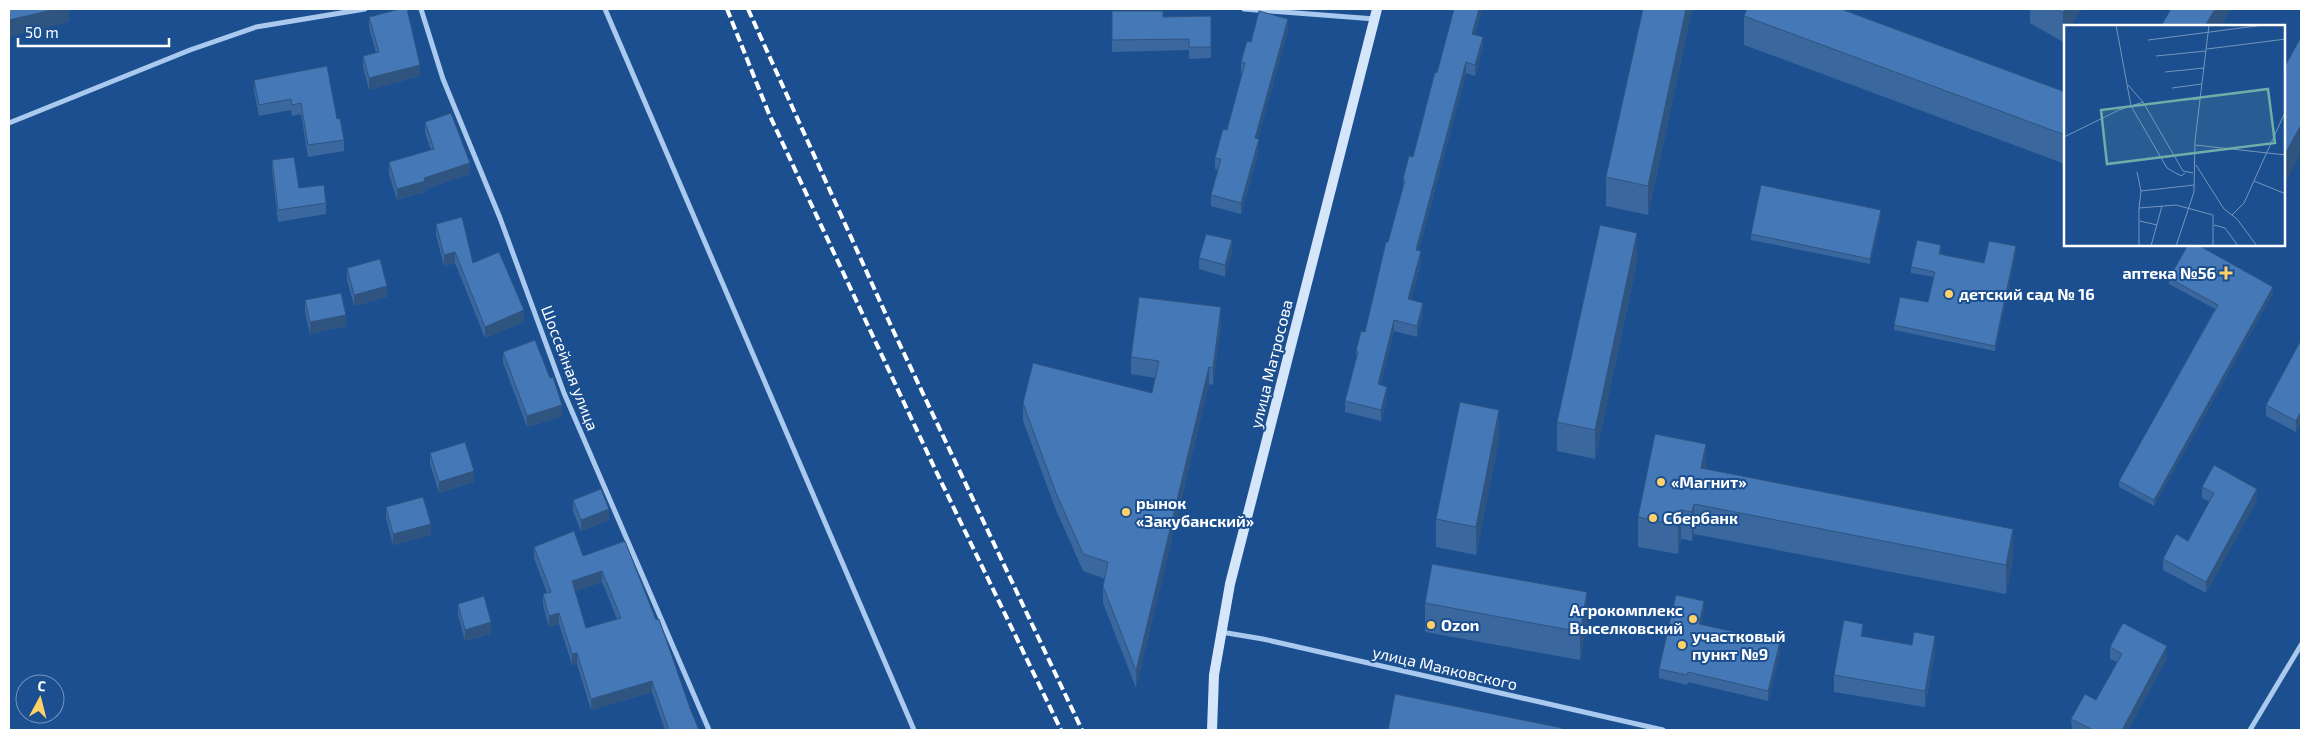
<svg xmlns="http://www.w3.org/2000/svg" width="2310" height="739" font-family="'Exo 2',sans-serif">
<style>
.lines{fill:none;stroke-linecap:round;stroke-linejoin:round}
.street{stroke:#a9c9ee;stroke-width:5}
.secondary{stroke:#d6e6fa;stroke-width:10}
.rail{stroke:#fff;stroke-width:4;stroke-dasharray:9 4;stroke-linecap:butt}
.wall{fill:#3a679d;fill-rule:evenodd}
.shaded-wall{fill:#305480}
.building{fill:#4478b7;stroke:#305480;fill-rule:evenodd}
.poi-dot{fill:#ffd166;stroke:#1b4f8f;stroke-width:2}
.labels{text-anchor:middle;stroke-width:4;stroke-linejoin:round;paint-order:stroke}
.poi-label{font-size:16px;font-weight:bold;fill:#fff;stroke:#1b4f8f;text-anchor:start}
.street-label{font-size:16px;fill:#fff;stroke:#1b4f8f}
.inset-road{fill:none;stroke:#7695bc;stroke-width:1}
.view{fill:#6fada8;fill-opacity:0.15;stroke:#6fada8;stroke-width:2.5}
.inset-edge{fill:none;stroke:#fff;stroke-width:2.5}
</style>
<rect width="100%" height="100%" fill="#1b4f8f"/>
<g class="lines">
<g class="street">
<polyline points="421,9 443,79 500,218 564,393 709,730"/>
<polyline points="605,9 914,730"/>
<polyline points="1244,9 1375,19"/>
<polyline points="9,123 190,50 256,27 365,9"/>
<polyline points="1221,632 1263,639 1663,730"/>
<polyline points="2250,730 2301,645"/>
</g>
<polyline class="secondary" points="1212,730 1214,675 1230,584 1377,9"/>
<g class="rail">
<polyline points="727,9 769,114 935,469 1061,730"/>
<polyline points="748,9 892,328 1082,730"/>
</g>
</g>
<g class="wall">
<polygon points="1453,9 1482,9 1475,34 1483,48 1475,76 1466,73 1419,250 1421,262 1411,299 1423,314 1417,337 1394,331 1380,385 1387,398 1381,421 1345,412 1345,401 1356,362 1356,351 1365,332 1403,189 1403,179 1413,157 1437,73 1453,13"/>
<polygon points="1643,9 1692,9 1648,215 1606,206 1606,177"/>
<polygon points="2030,9 2081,9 2071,26 2065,26 2065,38 2063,42 2030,23"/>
<polygon points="1112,11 1163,17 1211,16 1211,58 1189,59 1189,50 1112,52"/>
<polygon points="1744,16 2065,92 2065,164 1744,45"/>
<polygon points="369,17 420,76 369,90 363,67 363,56 376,53 369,28"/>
<polygon points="1288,31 1258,138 1259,150 1241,214 1211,206 1211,195 1218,170 1215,169 1215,158 1227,130 1242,74 1241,74 1241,62 1251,42"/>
<polygon points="254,80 337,119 344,140 344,151 308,157 301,114 292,116 291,110 259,116 254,91"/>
<polygon points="425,122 470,174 425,189 425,192 397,200 389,174 389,162 431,150 425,133"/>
<polygon points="272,160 299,188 326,203 326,214 278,222 272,171"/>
<polygon points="1881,215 1870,264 1751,240 1751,234"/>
<polygon points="436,224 473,263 524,322 485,338 455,263 444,266 436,235"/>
<polygon points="1941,250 1940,254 1984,263 2016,252 1995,351 1894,330 1894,325 1928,302 1934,277 1911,273 1911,267"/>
<polygon points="1232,252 1225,277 1199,269 1199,258"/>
<polygon points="1637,262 1595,459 1557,451 1557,422"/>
<polygon points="347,268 387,297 354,306 347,280"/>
<polygon points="2169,278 2273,293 2154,506 2119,487 2119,481 2215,309 2169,284"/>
<polygon points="305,300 346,326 310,334 305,312"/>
<polygon points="1221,325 1213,385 1209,384 1136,688 1103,603 1103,586 1105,579 1083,571 1056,510 1023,421 1023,403 1152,393 1155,378 1131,374 1131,357"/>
<polygon points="2301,340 2296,432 2266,416 2266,405"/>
<polygon points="503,352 562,416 527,427 503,363"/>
<polygon points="1499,439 1476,555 1436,547 1436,519"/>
<polygon points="430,453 474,482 439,493 430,464"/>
<polygon points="1706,469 2013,559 2006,594 1694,534 1692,541 1681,539 1678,554 1638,547 1638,517"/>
<polygon points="2202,487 2257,500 2206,593 2163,570 2163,559 2188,541 2210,502 2202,498"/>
<polygon points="573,500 609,520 581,531 573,511"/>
<polygon points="386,507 431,535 393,545 386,518"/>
<path d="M625,541L691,711L699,730H665L652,692L591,710L577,664L572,665L559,624L549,627L543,605V594L547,593L534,558V547L583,556ZM602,582L617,619L586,628L575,591Z"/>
<polygon points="1425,603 1587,621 1580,660 1425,632"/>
<polygon points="458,604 491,634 465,641 458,615"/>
<polygon points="1704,611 1701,624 1780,652 1768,701 1688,682 1687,685 1659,678 1659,669"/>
<polygon points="1863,637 1935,652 1925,707 1834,692 1834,675"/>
<polygon points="2110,647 2167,658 2128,730 2072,730 2071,719 2096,700 2117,662 2110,659"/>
</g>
<g class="shaded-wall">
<polygon points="56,9 69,9 69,22 9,37 9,20"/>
<polygon points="1479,9 1482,9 1472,45 1472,34"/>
<polygon points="1686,9 1692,9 1648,215 1648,186"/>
<polygon points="2065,9 2081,9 2071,26 2065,26 2065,38 2063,42 2063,13"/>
<polygon points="2215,9 2231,9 2221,26 2205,26"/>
<polygon points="1288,19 1288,31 1255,149 1255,138"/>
<polygon points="1483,37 1483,48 1475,76 1475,65"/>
<polygon points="1466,62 1466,73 1416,261 1416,250"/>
<polygon points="420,65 420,76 369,90 369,78"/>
<polygon points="2301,125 2301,154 2284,185 2284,156"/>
<polygon points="1259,139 1259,150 1241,214 1241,203"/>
<polygon points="470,163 470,174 425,189 425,192 397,200 397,189 424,178"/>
<polygon points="1881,210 1881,215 1870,264 1870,259"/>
<polygon points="1637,233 1637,262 1595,459 1595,430"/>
<polygon points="1232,240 1232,252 1225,277 1225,265"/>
<polygon points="2016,246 2016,252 1995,351 1995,346"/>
<polygon points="1421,251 1421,262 1408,310 1408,299"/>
<polygon points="455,252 455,263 444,266 444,255"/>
<polygon points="387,286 387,297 354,306 354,295"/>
<polygon points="2273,287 2273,293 2154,506 2154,500"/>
<polygon points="1423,303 1423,314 1417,337 1417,326"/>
<polygon points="1221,307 1221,325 1213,385 1213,368"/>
<polygon points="524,310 524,322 485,338 485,327"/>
<polygon points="346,315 346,326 310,334 310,322"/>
<polygon points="1394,320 1394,331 1378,395 1378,384"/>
<polygon points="1209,367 1209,384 1136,688 1136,671"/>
<polygon points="1387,387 1387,398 1381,421 1381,410"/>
<polygon points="562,405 562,416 527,427 527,416"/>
<polygon points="1499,410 1499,439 1476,555 1476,527"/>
<polygon points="2301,411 2301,422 2296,432 2296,421"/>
<polygon points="1706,444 1706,473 1701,468"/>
<polygon points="474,471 474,482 439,493 439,482"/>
<polygon points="2257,489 2257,500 2206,593 2206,582"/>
<polygon points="1694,504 1694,534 1692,541 1692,512"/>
<polygon points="609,509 609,520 581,531 581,520"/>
<polygon points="1681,510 1681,539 1678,554 1678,525"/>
<polygon points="431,524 431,535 393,545 393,534"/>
<polygon points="2013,529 2013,559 2006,594 2006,565"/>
<polygon points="602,571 602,582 572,593 572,581"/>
<polygon points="1587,592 1587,621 1580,660 1580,632"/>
<polygon points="1704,601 1704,611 1699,634 1699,624"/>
<polygon points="559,613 559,624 549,627 549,616"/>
<polygon points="491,622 491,634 465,641 465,630"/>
<polygon points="1863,624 1863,640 1861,636"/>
<polygon points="1935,636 1935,652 1925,707 1925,691"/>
<polygon points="1780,642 1780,652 1768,701 1768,691"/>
<polygon points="2167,646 2167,658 2128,730 2122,730"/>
<polygon points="577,653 577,664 572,665 572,654"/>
<polygon points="652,681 652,692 591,710 591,699"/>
</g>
<g class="building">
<polygon points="9,9 56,9 9,20"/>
<polygon points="400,9 407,9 420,65 369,78 363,56 379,52 369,17"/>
<polygon points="1454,9 1479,9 1472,34 1483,37 1475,65 1466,62 1416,250 1421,251 1408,299 1423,303 1417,326 1394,320 1378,384 1387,387 1381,410 1345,401 1358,352 1356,351 1361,331 1365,332 1386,242 1388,242 1405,180 1403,179 1409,156 1413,157 1435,72 1437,73"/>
<polygon points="1643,9 1686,9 1648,186 1606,177"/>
<polygon points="1747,9 1841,9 2065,92 2065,135 1744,16"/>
<polygon points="2055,9 2065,9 2063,13"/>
<polygon points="2171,9 2215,9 2205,26 2161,26"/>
<polygon points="1112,11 1163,11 1163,17 1211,16 1211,47 1189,47 1189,39 1112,40"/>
<polygon points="1259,11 1288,19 1255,138 1259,139 1241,203 1211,195 1221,159 1215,158 1223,129 1227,130 1245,63 1241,62 1247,41 1251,42"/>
<polygon points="2301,37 2301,125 2284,156 2284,68"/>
<polygon points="327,66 337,119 340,118 344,140 308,145 301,103 292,105 291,99 259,105 254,80"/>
<polygon points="451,113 470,163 424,178 425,181 397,189 389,162 434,149 425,122"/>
<polygon points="294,157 299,188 324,185 326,203 278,210 272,160"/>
<polygon points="1761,185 1881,210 1870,259 1751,234"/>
<polygon points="462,217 473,263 499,252 524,310 485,327 455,252 444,255 436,224"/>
<polygon points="1600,225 1637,233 1595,430 1557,422"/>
<polygon points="1206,234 1232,240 1225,265 1199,258"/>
<polygon points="1917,240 1941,245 1939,254 1984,263 1989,241 2016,246 1995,346 1894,325 1900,297 1928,302 1935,272 1911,267"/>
<polygon points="2188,245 2198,245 2273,287 2154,500 2119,481 2218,305 2169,278"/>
<polygon points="380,259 387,286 354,295 347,268"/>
<polygon points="341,293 346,315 310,322 305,300"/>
<polygon points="1139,297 1221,307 1213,368 1209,367 1136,671 1103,586 1108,562 1083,554 1056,493 1023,403 1033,363 1152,393 1159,361 1131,357"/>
<polygon points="535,340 550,378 553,377 562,405 527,416 503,352"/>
<polygon points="2301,340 2301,411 2296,421 2266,405"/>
<polygon points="1460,402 1499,410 1476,527 1436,519"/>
<polygon points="1655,434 1706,444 1701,468 2013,529 2006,565 1694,504 1692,512 1681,510 1678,525 1638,517"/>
<polygon points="465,442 474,471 439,482 430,453"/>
<polygon points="2214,465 2257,489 2206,582 2163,559 2176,534 2188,541 2214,493 2202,487"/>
<polygon points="601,489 609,509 581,520 573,500"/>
<polygon points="423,497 431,524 393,534 386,507"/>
<path d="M574,531L583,556L625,541L656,620L659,619L691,711L699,730H669L652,681L591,699L577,653L572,654L559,613L549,616L543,594L551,592L534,547ZM602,571L621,618L586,628L572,581Z"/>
<polygon points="1432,564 1587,592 1580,632 1425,603"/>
<polygon points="1676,595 1704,601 1699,624 1780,642 1768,691 1688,672 1687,675 1659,669"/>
<polygon points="484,596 491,622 465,630 458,604"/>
<polygon points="1844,620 1863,624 1861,636 1912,645 1914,632 1935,636 1925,691 1834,675"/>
<polygon points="2123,623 2167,646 2122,730 2093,730 2071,719 2085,694 2096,700 2122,654 2110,647"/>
<polygon points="1395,694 1562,728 1561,730 1388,730"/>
</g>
<g class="poi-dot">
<path d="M2223.5 265.5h5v5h5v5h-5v5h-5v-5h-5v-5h5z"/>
<circle cx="1949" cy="294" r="5"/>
<circle cx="1661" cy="482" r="5"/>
<circle cx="1126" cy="512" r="5"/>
<circle cx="1653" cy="518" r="5"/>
<circle cx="1693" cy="619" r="5"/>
<circle cx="1431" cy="625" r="5"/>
<circle cx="1682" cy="645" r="5"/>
</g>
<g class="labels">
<g class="poi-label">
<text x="2216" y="279" text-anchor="end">аптека №56</text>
<text x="1959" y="300">детский сад № 16</text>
<text x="1671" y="488">«Магнит»</text>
<text x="1136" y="509">рынок<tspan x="1136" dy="18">«Закубанский»</tspan></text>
<text x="1663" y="524">Сбербанк</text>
<text x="1683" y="616" text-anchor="end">Агрокомплекс<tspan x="1683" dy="18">Выселковский</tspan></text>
<text x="1441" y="631">Ozon</text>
<text x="1692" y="642">участковый<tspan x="1692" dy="18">пункт №9</tspan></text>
</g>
<g class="street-label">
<text transform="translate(1271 364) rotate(-76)" y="6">улица Матросова</text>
<text transform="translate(570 368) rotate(69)" y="6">Шоссейная улица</text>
<text transform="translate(1445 668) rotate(13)" y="6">улица Маяковского</text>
</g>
</g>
<g transform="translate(2064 25)">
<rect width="221" height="221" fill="#1b4f8f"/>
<path class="inset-road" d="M52,0L67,81L103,143L117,151L121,148M84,15L200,0M143,24L222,14M92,31L142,26M101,47L140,43M64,60L79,77L119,146L129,148M108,63L138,59M114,75L136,74M0,112L55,85L79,77M131,120L222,130M132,140L160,184L173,194L193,221M73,147L77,166L75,183M190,156L222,169M77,166L130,160M168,190L180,178L222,85M76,196L93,200M150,200L161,203L174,221M75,221V183L112,180L149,190V221M87,221L98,181M112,221L130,167L131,116L145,0"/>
<path class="view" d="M204,64L211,118L43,139L37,85Z"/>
<rect width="221" height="221" class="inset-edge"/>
</g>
<rect width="2310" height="739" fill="none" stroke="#ffffff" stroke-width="20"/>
<g transform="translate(40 699) rotate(7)"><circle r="24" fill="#1b4f8f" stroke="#7695bc"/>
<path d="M0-4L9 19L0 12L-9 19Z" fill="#ffd166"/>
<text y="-8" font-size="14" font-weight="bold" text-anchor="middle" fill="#ffffff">С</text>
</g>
<path d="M18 38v8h151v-8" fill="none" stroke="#ffffff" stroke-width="2.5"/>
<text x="25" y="38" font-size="15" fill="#ffffff" stroke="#1b4f8f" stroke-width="4" paint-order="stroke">50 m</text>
</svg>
